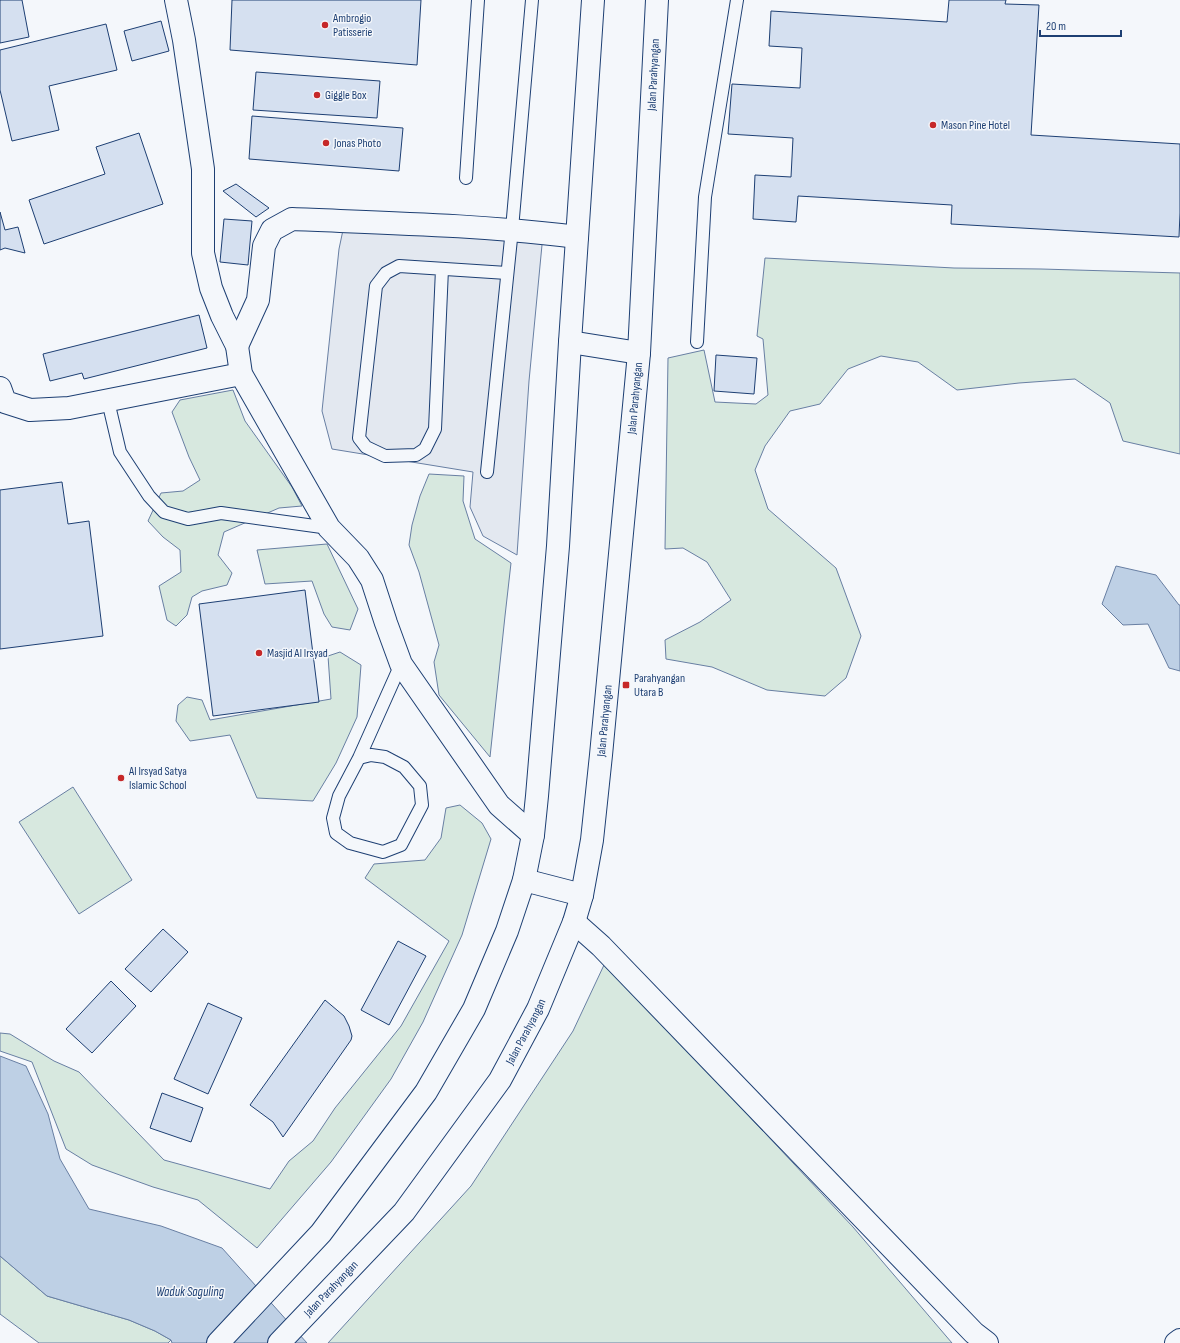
<svg xmlns="http://www.w3.org/2000/svg" width="1180" height="1343" font-family="'Sofia Sans Condensed',sans-serif">
<style>
.green{fill:#d7e8df;stroke:#687fa3}
.parking{fill:#e3e8f0;stroke:#687fa3}
.water{fill:#bed0e5;stroke:#687fa3}
.building{fill:#d5e0f0;stroke:#1d3f73}
.lines{fill:none;stroke-linecap:round;stroke-linejoin:round}
.lane-casing{stroke:#1d3f73;stroke-width:14}
.street-casing{stroke:#1d3f73;stroke-width:24}
.secondary-casing{stroke:#1d3f73;stroke-width:24}
.lane{stroke:#f4f7fb;stroke-width:12}
.street{stroke:#f4f7fb;stroke-width:22}
.secondary{stroke:#f4f7fb;stroke-width:22}
.poi-dot{fill:#c62828;stroke:#f4f7fb;stroke-width:1.5}
.labels{text-anchor:middle;stroke-width:3;stroke-linejoin:round;paint-order:stroke}
.poi-label{font-size:12px;fill:#1d3f73;stroke:#f4f7fb;text-anchor:start}
.street-label{font-size:12px;fill:#1d3f73;stroke:#f4f7fb}
.water-label{font-size:13px;font-style:italic;fill:#1d3f73;stroke:#f4f7fb}
</style>
<rect width="100%" height="100%" fill="#f4f7fb"/>
<g class="green">
<polygon points="765,258 954,268 1041,269 1180,273 1180,454 1123,441 1110,403 1075,379 1019,383 957,390 918,362 881,356 848,369 820,404 790,411 765,446 755,470 768,509 836,568 861,636 846,678 825,696 767,690 712,667 666,659 665,640 700,622 731,600 707,562 683,548 665,549 668,358 704,350 715,402 756,404 768,395 763,339 757,336"/>
<polygon points="233,390 245,421 292,487 302,506 279,508 224,532 218,555 232,573 227,585 202,591 192,597 187,615 176,626 167,620 159,586 181,572 180,550 163,537 148,521 161,493 183,491 200,480 189,457 172,412 180,400"/>
<polygon points="429,474 464,476 463,501 475,539 511,563 505,616 490,757 439,695 434,662 439,645 419,572 409,545 412,525 420,496"/>
<polygon points="327,544 358,609 350,630 332,627 324,614 312,581 265,584 257,550"/>
<polygon points="340,652 361,665 357,717 336,763 313,801 257,798 230,735 190,741 176,721 178,705 187,697 202,700 210,720 331,699 328,656"/>
<polygon points="73,787 132,880 79,914 19,822"/>
<polygon points="460,805 482,823 491,839 462,935 423,1022 391,1079 331,1162 257,1248 198,1200 153,1187 92,1165 66,1149 32,1062 0,1051 0,1033 10,1034 54,1061 79,1072 164,1160 270,1189 289,1161 313,1141 335,1108 401,1026 449,941 365,878 374,864 425,860 441,838 446,808"/>
<polygon points="604,965 675,1037 853,1227 952,1343 328,1343 471,1186 573,1031"/>
<polygon points="0,1256 47,1296 129,1320 155,1331 171,1340 168,1343 39,1343 0,1314"/>
</g>
<polygon class="parking" points="347,211 544,224 529,381 517,555 483,536 470,507 473,472 332,449 322,411 339,249"/>
<g class="water">
<polygon points="1116,566 1156,575 1179,605 1180,605 1180,671 1169,668 1148,624 1123,625 1102,604"/>
<polygon points="0,1056 26,1066 48,1114 60,1159 89,1209 161,1226 222,1248 307,1343 172,1343 171,1340 155,1331 129,1320 47,1296 0,1256"/>
</g>
<g class="building">
<polygon points="0,0 22,0 29,37 0,43"/>
<polygon points="232,0 421,0 417,65 230,50"/>
<polygon points="949,0 1006,0 1005,4 1039,5 1031,135 1180,144 1180,213 1179,237 951,224 952,205 798,196 796,222 753,219 755,175 791,177 793,138 728,134 732,84 800,88 802,48 769,46 771,11 947,22"/>
<polygon points="161,21 169,51 132,61 124,31"/>
<polygon points="106,24 117,70 49,86 59,130 12,141 0,90 0,50"/>
<polygon points="256,72 380,81 377,118 253,110"/>
<polygon points="252,116 403,128 399,171 249,159"/>
<polygon points="139,133 163,204 44,244 29,200 105,174 96,147"/>
<polygon points="236,184 269,208 256,217 223,191"/>
<polygon points="0,212 5,230 18,227 25,253 5,248 0,250"/>
<polygon points="224,219 252,221 248,265 220,262"/>
<polygon points="199,315 207,348 84,379 82,373 50,381 43,354"/>
<polygon points="716,355 757,358 754,394 714,391"/>
<polygon points="62,482 68,524 89,521 103,636 0,649 0,490"/>
<polygon points="305,590 319,702 213,716 199,604"/>
<polygon points="163,929 188,952 151,992 125,969"/>
<polygon points="398,941 426,956 389,1025 361,1010"/>
<polygon points="111,981 136,1006 92,1053 66,1029"/>
<polygon points="325,1000 344,1016 349,1026 352,1036 351,1040 283,1137 273,1122 250,1105"/>
<polygon points="208,1003 242,1018 208,1094 174,1079"/>
<polygon points="162,1093 203,1108 191,1142 150,1128"/>
</g>
<g class="lines">
<g class="lane-casing">
<g id="lane">
<polyline points="466,178 478,0"/>
<polyline points="442,269 435,429 425,449 416,455 385,456 366,447 359,438 376,286 386,273 399,266 507,273"/>
<polyline points="697,342 705,197 737,0"/>
<polyline points="108,401 120,452 149,496 164,512 188,519 221,513 329,528"/>
<polyline points="487,472 512,229 532,0"/>
<polyline points="359,758 371,755 385,757 404,767 420,786 422,805 401,845 383,852 350,843 336,833 333,818 339,796 359,758 401,664"/>
</g>
</g>
<g class="street-casing">
<g id="street">
<polyline points="176,0 184,40 203,169 203,253 211,288 222,316 237,346 241,374 329,528 358,558 372,580 386,623 401,664 499,805 533,835"/>
<path d="M237,346L258,300L264,246L272,230L292,219C387,223 483,225 577,237"/>
<polyline points="0,388 5,402 30,410 69,408 241,374"/>
<polyline points="574,922 601,946 974,1333 987,1343"/>
<polyline points="1176,1343 1180,1340"/>
</g>
</g>
<g class="secondary-casing">
<g id="secondary">
<polyline points="570,342 639,353"/>
<polyline points="524,880 582,895"/>
<polyline points="218,1343 321,1233 426,1092 474,1009 507,931 524,880 533,835 537,796 558,546 570,342 593,0"/>
<path id="s1" d="M279,1343L404,1212L500,1080L538,1009L574,922L582,895L592,840L601,755L639,353L657,0"/>
</g>
</g>
<use href="#lane" class="lane"/>
<use href="#street" class="street"/>
<use href="#secondary" class="secondary"/>
</g>
<g class="poi-dot">
<circle cx="325" cy="25" r="4"/>
<circle cx="317" cy="95" r="4"/>
<circle cx="933" cy="125" r="4"/>
<circle cx="326" cy="143" r="4"/>
<circle cx="259" cy="653" r="4"/>
<rect x="622" y="681" width="8" height="8" rx="2"/>
<circle cx="121" cy="778" r="4"/>
</g>
<g class="labels">
<g class="poi-label">
<text x="333" y="22">Ambrogio<tspan x="333" dy="14">Patisserie</tspan></text>
<text x="325" y="99">Giggle Box</text>
<text x="941" y="129">Mason Pine Hotel</text>
<text x="334" y="147">Jonas Photo</text>
<text x="267" y="657">Masjid Al Irsyad</text>
<text x="634" y="682">Parahyangan<tspan x="634" dy="14">Utara B</tspan></text>
<text x="129" y="775">Al Irsyad Satya<tspan x="129" dy="14">Islamic School</tspan></text>
</g>
<g class="street-label">
<text dy="4" stroke="none"><textPath href="#s1" startOffset="1371">Jalan Parahyangan</textPath></text>
<text dy="4" stroke="none"><textPath href="#s1" startOffset="1047">Jalan Parahyangan</textPath></text>
<text dy="4" stroke="none"><textPath href="#s1" startOffset="723">Jalan Parahyangan</textPath></text>
<text dy="4" stroke="none"><textPath href="#s1" startOffset="399">Jalan Parahyangan</textPath></text>
<text dy="4" stroke="none"><textPath href="#s1" startOffset="75">Jalan Parahyangan</textPath></text>
</g>
<g class="water-label">
<text x="190" y="1296">Waduk Saguling</text>
</g>
</g>
<path d="M1040 30v6h81v-6" fill="none" stroke="#1d3f73" stroke-width="2"/>
<text x="1046" y="30" font-size="12" fill="#1d3f73" stroke="#f4f7fb" stroke-width="3" paint-order="stroke">20 m</text>
</svg>
